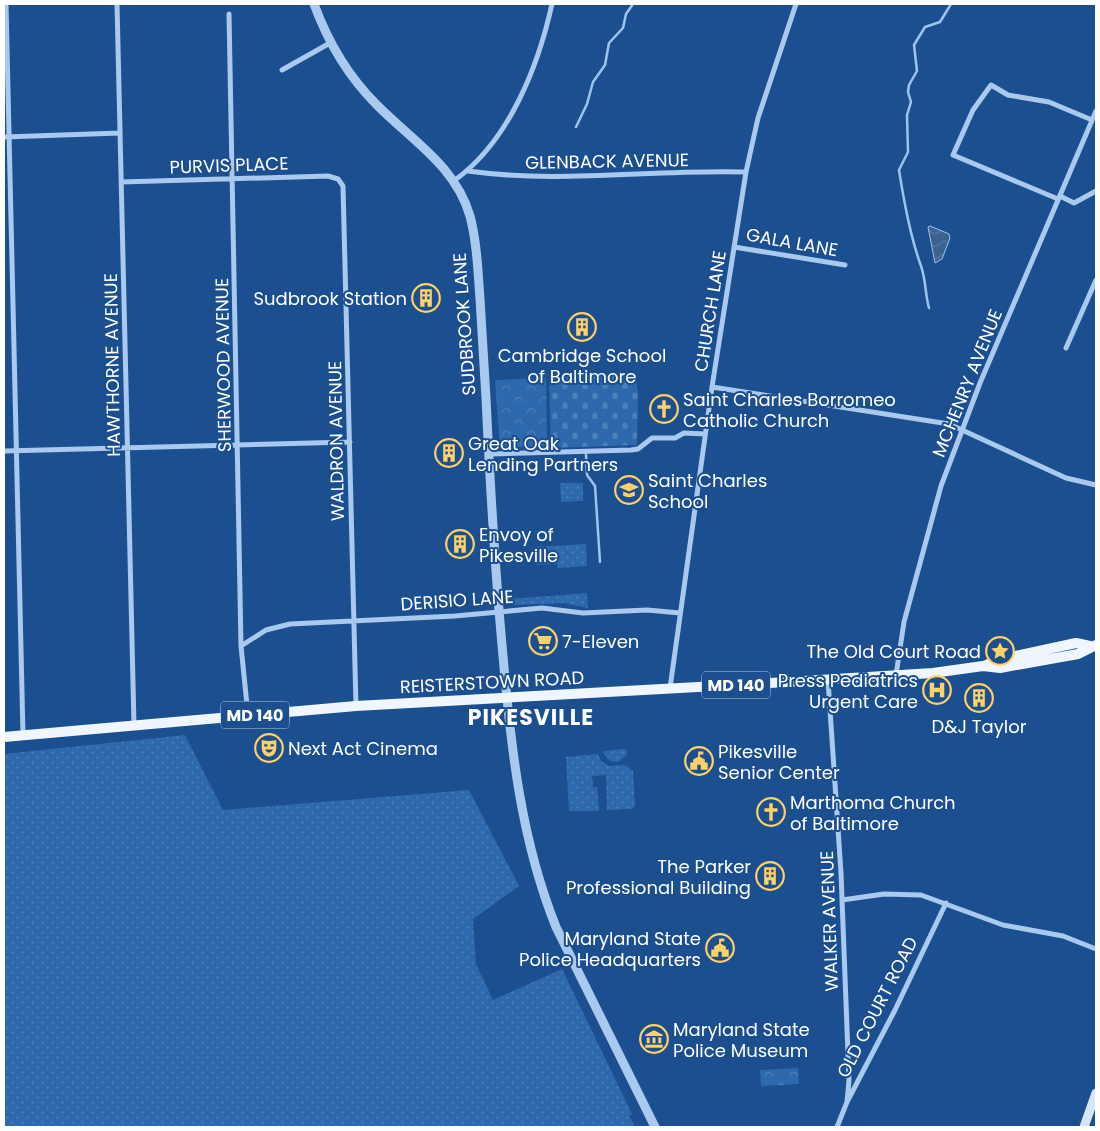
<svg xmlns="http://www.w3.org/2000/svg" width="1100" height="1131" font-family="Poppins,sans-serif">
<defs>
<pattern id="grass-dots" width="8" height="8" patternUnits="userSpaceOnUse" patternTransform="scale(1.25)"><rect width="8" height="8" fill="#2e69ad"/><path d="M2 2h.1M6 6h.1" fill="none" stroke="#4d80b9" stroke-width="1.8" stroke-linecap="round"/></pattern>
<pattern id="cemetery-stones" width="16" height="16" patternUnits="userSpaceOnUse" patternTransform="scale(1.25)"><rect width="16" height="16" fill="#2e69ad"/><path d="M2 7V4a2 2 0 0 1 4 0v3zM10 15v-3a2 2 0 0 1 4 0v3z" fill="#4d80b9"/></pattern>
<pattern id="park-crowns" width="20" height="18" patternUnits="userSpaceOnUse" patternTransform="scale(1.25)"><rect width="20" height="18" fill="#2e69ad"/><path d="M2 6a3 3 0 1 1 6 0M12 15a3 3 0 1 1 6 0" fill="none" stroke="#4d80b9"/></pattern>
<pattern id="water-waves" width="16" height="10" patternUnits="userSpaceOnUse" patternTransform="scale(1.25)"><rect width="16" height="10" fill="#3c6290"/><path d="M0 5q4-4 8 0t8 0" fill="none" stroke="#597aa1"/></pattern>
</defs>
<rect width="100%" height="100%" fill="#1b4f8f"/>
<path fill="url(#grass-dots)" d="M 560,483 L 583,483 L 583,501 L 561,502 Z
M 586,544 L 587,566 L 558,568 L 557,564 L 536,565 L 535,547 Z
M 587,593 L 588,608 L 563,603 L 513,605 L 510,599 Z
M 185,735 L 223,810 L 469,790 L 519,886 L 473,919 L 476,964 L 493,1000 L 562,969 L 632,1114 L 629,1116 L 635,1127 L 4,1127 L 4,754 Z
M 625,749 L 627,751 L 626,756 L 618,762 L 610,761 L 603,753 L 604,751 Z
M 598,754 L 601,761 L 609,766 L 624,765 L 633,771 L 635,806 L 632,809 L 607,810 L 606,775 L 592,776 L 593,787 L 597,787 L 599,811 L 569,811 L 566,757 Z"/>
<path fill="url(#cemetery-stones)" d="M 635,374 L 638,392 L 637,445 L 551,448 L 549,376 Z"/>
<path fill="url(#park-crowns)" d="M 546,378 L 547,446 L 500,448 L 495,380 Z
M 798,1068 L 799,1084 L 761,1086 L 760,1070 Z"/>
<path fill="url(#water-waves)" stroke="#9cc4f0" d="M 930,226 L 949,234 L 950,238 L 942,259 L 935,263 L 928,227 Z"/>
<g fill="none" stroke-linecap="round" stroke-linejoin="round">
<path stroke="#9cc4f0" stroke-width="2.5" d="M 576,127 L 587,104 L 593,82 L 605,65 L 609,43 L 623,28 L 626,14 L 633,4
M 929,308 C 925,294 926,280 921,266 C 910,236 904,202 899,170 L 908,152 L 907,115 L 911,102 L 908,92 L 909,85 L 917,71 L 914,45 L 925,27 L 940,22 L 951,4
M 586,454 L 587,475 L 595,486 L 600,562"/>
<path stroke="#a9c9ee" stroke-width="5" d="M 6,4 L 23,735
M 117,4 L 134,725
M 229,14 L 241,646 L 248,715
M 282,70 L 330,43
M 4,137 L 120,133
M 468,171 C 560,184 653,169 746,172
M 455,180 C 509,141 538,67 552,4
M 121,182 L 328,176 L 338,179 L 343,186 L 356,706
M 1060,196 L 1074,203 L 1096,191
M 1058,199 L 953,155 L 973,110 L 991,85 L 1008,95 L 1049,102 L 1092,120
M 734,247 L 845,265
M 1066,348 L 1096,280
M 712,387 L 949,424 L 1066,478 L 1096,485
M 4,451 L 350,442
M 489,454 L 631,450 L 638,449 L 652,438 L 675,438 L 684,433 L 705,434
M 241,646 L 266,630 L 290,624 L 455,616 L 542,608 L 583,613 L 647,610 L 680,613
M 896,675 L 904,622 L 941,486 L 980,383 L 1096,111
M 828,680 L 841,873 L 849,1080 L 847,1102
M 670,688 L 712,387 L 746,172 L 758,118 L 796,4
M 842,900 L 884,894 L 921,895 L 1003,925 L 1063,936 L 1096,949
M 837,1127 L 847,1102 L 895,1010 L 946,903"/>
<path stroke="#a9c9ee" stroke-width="9" d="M 314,4 C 328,42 347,75 376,104 C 411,140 455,165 470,216 C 477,243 478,272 480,299 C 482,332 484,365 486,398 C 490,484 495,570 503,656 C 511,748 521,840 556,927 L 655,1127"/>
<path stroke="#d6e6fa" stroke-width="9" d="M 1084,1127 L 1096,1093"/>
<path stroke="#f0f6ff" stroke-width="10" d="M 984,666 L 997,660 L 1076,643 L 1090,646
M 4,737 L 356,706 L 752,684 L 933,673 L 983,666 L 1000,668 L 1078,654 L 1096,645"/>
</g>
<defs>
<symbol id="building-ring" viewBox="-11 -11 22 22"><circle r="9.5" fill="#1b4f8f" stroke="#ffd166" stroke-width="1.5"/><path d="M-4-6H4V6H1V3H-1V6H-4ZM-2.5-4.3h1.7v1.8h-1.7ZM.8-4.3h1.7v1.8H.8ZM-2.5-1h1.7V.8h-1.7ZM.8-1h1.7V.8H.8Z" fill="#ffd166"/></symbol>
<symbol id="church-ring" viewBox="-11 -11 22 22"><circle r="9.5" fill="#1b4f8f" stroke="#ffd166" stroke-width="1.5"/><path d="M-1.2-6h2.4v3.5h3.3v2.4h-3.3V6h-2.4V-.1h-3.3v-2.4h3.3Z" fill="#ffd166"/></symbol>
<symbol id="school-ring" viewBox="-11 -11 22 22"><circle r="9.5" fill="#1b4f8f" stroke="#ffd166" stroke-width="1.5"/><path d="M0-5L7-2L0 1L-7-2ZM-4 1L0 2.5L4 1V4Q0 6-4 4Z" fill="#ffd166"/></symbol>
<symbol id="supermarket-ring" viewBox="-11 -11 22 22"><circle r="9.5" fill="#1b4f8f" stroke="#ffd166" stroke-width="1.5"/><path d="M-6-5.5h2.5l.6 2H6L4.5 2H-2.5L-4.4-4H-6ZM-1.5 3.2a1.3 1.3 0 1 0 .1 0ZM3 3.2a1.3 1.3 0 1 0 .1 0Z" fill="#ffd166"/></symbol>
<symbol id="sight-ring" viewBox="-11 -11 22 22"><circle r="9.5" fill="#1b4f8f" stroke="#ffd166" stroke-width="1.5"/><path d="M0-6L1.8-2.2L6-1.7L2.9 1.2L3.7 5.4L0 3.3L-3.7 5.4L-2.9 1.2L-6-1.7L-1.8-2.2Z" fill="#ffd166"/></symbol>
<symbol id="hospital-ring" viewBox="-11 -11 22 22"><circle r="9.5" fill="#1b4f8f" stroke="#ffd166" stroke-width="1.5"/><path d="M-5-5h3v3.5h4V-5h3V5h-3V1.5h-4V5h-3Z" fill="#ffd166"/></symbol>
<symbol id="theatre-ring" viewBox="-11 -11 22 22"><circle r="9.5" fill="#1b4f8f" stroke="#ffd166" stroke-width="1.5"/><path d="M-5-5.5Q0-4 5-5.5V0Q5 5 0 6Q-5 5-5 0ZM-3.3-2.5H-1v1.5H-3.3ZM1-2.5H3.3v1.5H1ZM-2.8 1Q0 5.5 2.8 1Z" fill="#ffd166"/></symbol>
<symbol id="civic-ring" viewBox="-11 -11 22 22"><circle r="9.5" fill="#1b4f8f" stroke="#ffd166" stroke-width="1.5"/><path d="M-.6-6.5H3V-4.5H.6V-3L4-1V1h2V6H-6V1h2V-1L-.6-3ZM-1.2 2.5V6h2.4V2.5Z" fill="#ffd166"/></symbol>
<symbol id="museum-ring" viewBox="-11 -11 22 22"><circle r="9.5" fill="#1b4f8f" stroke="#ffd166" stroke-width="1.5"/><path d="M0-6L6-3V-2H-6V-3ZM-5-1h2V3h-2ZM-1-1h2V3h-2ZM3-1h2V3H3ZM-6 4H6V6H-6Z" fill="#ffd166"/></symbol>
</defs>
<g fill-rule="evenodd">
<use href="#building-ring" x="410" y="282" width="32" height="32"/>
<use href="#building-ring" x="566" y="311" width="32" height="32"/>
<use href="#church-ring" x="648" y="393" width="32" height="32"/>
<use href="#building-ring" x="433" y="437" width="32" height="32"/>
<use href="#school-ring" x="613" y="474" width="32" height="32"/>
<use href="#building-ring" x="444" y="528" width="32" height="32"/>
<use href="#supermarket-ring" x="527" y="625" width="32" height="32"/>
<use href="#sight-ring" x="984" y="635" width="32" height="32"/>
<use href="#hospital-ring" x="921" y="674" width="32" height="32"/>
<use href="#building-ring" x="963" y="682" width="32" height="32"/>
<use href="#theatre-ring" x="253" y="732" width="32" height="32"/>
<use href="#civic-ring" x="683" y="745" width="32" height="32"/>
<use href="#church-ring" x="755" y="796" width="32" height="32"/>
<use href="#building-ring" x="754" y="860" width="32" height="32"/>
<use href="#civic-ring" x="704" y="932" width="32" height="32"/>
<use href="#museum-ring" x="638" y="1023" width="32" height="32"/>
</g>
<g text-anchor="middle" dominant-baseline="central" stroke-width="4" stroke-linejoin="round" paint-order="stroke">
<g fill="#1b4f8f" stroke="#bbcadd" stroke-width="1">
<rect x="702" y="671.5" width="68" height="27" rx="4"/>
<rect x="221" y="701.5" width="68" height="27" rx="4"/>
</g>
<g font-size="16" font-weight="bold" fill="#fff">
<text x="736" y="685">MD 140</text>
<text x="255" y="715">MD 140</text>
</g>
<g font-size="18" fill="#fff" stroke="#1b4f8f">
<text transform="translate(607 161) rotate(-1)">GLENBACK AVENUE</text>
<text transform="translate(229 165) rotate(-2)">PURVIS PLACE</text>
<text transform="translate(792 242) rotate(10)">GALA LANE</text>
<text transform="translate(710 311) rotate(-81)">CHURCH LANE</text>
<text transform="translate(464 324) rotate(-94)">SUDBROOK LANE</text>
<text transform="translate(112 365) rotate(-91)">HAWTHORNE AVENUE</text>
<text transform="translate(223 365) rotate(-91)">SHERWOOD AVENUE</text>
<text transform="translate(967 383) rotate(-68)">MCHENRY AVENUE</text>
<text transform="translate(336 441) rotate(-91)">WALDRON AVENUE</text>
<text transform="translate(457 600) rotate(-4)">DERISIO LANE</text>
<text transform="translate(492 682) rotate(-3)">REISTERSTOWN ROAD</text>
<text transform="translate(829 921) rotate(-92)">WALKER AVENUE</text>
<text transform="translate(877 1007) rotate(-63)">OLD COURT ROAD</text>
</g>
<g font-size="18" fill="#fff" stroke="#1b4f8f" text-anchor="start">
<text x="407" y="298" text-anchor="end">Sudbrook Station</text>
<text x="582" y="355" text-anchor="middle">Cambridge School<tspan x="582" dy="21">of Baltimore</tspan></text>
<text x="683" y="399">Saint Charles Borromeo<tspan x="683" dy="21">Catholic Church</tspan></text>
<text x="468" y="443">Great Oak<tspan x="468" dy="21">Lending Partners</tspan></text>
<text x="648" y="480">Saint Charles<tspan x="648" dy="21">School</tspan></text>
<text x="479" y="534">Envoy of<tspan x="479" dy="21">Pikesville</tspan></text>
<text x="562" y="641">7-Eleven</text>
<text x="981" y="651" text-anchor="end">The Old Court Road</text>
<text x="918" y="680" text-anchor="end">Press Pediatrics<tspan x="918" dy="21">Urgent Care</tspan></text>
<text x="979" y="726" text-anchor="middle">D&amp;J Taylor</text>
<text x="288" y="748">Next Act Cinema</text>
<text x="718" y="751">Pikesville<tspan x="718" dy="21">Senior Center</tspan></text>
<text x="790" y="802">Marthoma Church<tspan x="790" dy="21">of Baltimore</tspan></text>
<text x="751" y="866" text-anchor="end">The Parker<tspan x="751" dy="21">Professional Building</tspan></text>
<text x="701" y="938" text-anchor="end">Maryland State<tspan x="701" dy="21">Police Headquarters</tspan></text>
<text x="673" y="1029">Maryland State<tspan x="673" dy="21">Police Museum</tspan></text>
</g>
<g font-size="22" font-weight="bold" letter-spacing="1" fill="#fff" stroke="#1b4f8f">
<text x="531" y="717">PIKESVILLE</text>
</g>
</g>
<rect width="1100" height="1131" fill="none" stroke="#ffffff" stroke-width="10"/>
</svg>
